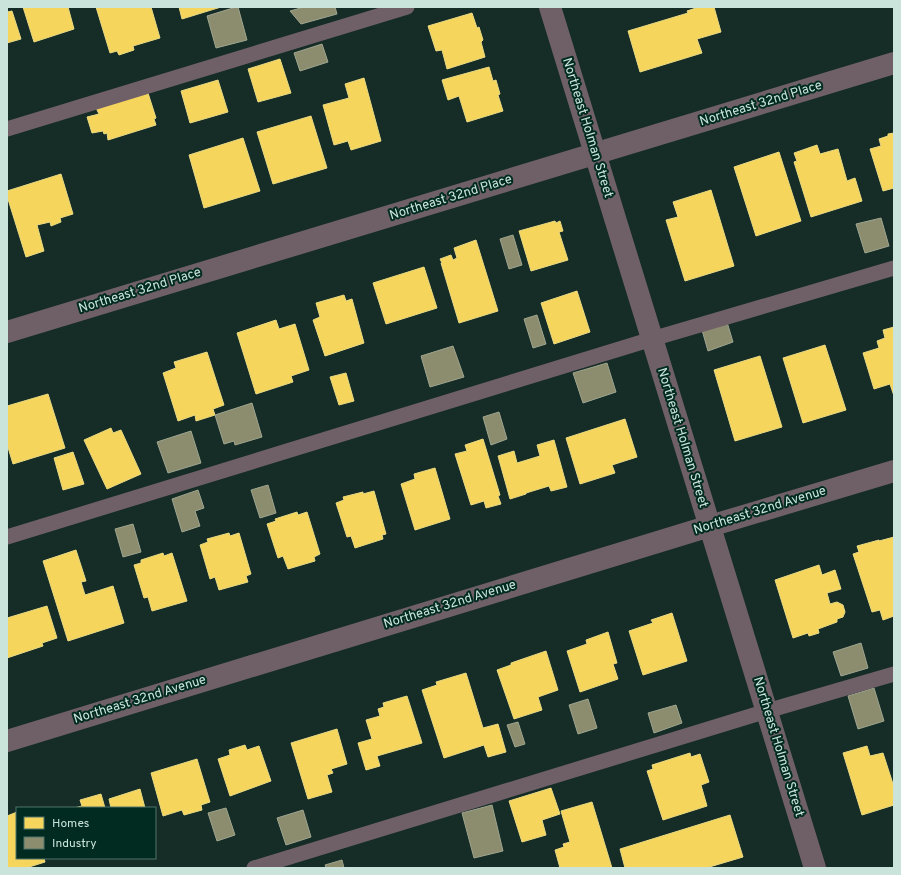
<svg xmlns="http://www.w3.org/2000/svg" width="901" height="875" font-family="Overpass,sans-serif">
<rect width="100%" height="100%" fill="#162c27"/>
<path fill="#f6d55c" stroke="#e9da82" d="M 23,7 L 68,7 L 74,29 L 34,42 Z
M 96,7 L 151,7 L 160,38 L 133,46 L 134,50 L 119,55 L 117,51 L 110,53 Z
M 179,7 L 221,7 L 182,19 Z
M 699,7 L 714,7 L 721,32 L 697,39 L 702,53 L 640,72 L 628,31 L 688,13 L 687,11 Z
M 12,11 L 21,39 L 7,43 L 7,12 Z
M 472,13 L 477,28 L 479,27 L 483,40 L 481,42 L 485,57 L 447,69 L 442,50 L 436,51 L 428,26 Z
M 280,59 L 291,93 L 258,102 L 248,69 Z
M 489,67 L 493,81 L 496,80 L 500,94 L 498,95 L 503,111 L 467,122 L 459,96 L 448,100 L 442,80 Z
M 364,78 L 381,141 L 351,150 L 348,141 L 334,145 L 323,105 L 349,98 L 345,84 Z
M 218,80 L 228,112 L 190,123 L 181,91 Z
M 148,93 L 156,118 L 154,119 L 156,125 L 108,140 L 107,133 L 104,134 L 103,131 L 92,133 L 87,117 L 99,114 L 96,108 Z
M 311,116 L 327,168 L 273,184 L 257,132 Z
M 894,133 L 894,188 L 883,191 L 870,149 L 881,146 L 879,139 L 888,136 L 888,134 Z
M 243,138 L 260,191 L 204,208 L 189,155 Z
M 817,145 L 820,154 L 838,149 L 847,181 L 855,178 L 862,201 L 811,217 L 794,162 L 797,161 L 794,153 Z
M 779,152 L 801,221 L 756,236 L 734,167 Z
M 61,174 L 73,214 L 60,218 L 61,222 L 51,226 L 50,222 L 37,225 L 44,251 L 26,257 L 7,196 L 7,191 Z
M 711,190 L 734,266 L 685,281 L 666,220 L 678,217 L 673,202 Z
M 555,221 L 556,223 L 560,221 L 563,231 L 559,232 L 568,260 L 531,271 L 519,231 Z
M 476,240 L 498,311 L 459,323 L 441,263 L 442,263 L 440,259 L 451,255 L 453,260 L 457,258 L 454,248 Z
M 424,267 L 437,308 L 386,324 L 373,283 Z
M 577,291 L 590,332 L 554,344 L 541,303 Z
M 344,295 L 346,301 L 352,299 L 364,343 L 325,356 L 313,320 L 320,317 L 316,303 Z
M 276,320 L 279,329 L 295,324 L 309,370 L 291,376 L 293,382 L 256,394 L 237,333 Z
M 894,327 L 894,396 L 890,384 L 874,389 L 863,353 L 879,348 L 877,341 L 885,338 L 883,330 Z
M 825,345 L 846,410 L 803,423 L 783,358 Z
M 207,352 L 224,405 L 213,409 L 215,415 L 196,421 L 195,415 L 178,421 L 163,373 L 176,368 L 174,362 Z
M 760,356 L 782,427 L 735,441 L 714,370 Z
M 346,373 L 354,401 L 339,405 L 330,377 Z
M 48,394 L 65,448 L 13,464 L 7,444 L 7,406 Z
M 625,419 L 637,457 L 612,465 L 615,473 L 580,484 L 566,438 Z
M 111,428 L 113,433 L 121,430 L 141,474 L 107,489 L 84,440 Z
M 483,439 L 500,495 L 498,496 L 501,504 L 486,508 L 484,501 L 471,505 L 455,454 L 467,451 L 465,445 Z
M 554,440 L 567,487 L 551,491 L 549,486 L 526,493 L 526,494 L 510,499 L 498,456 L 514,451 L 517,463 L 540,456 L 537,445 Z
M 73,452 L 84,484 L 63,490 L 54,458 Z
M 435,468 L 450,519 L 415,530 L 401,484 L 415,479 L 414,474 Z
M 374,491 L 386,534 L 382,535 L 383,539 L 355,548 L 351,536 L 347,537 L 336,503 L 344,500 L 343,497 L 363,492 L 363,494 Z
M 297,512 L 298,515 L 307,512 L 320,554 L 314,557 L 315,561 L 288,569 L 283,556 L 278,558 L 267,524 L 276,521 L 275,519 Z
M 229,533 L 230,536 L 239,533 L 251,574 L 246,576 L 248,582 L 219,590 L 215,577 L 210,579 L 200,545 L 208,542 L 207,539 Z
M 894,537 L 894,616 L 883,620 L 880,610 L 872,612 L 853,554 L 859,552 L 857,546 L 879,540 L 879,541 Z
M 76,550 L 86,581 L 81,582 L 85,595 L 113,586 L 124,623 L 68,641 L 43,561 Z
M 163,553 L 164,556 L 172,553 L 187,601 L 152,611 L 148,597 L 144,598 L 134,565 L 141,563 L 141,560 Z
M 819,565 L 822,575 L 835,570 L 841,589 L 827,593 L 830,604 L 837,602 L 843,605 L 845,612 L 843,617 L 837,619 L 837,622 L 818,629 L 819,633 L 809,636 L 808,633 L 793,638 L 775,580 Z
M 47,606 L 57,638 L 42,643 L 43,646 L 7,658 L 7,618 Z
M 672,613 L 687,661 L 643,675 L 629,631 L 653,623 L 651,620 Z
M 608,632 L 617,663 L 613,664 L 618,679 L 580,692 L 567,651 L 587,644 L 586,640 Z
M 546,651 L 558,690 L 538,697 L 542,710 L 514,719 L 497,670 L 511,665 L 511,663 Z
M 466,673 L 483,728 L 498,724 L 506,752 L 488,757 L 484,745 L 444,758 L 422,690 L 437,685 L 436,682 Z
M 407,696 L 422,743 L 377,756 L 380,766 L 366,770 L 358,743 L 372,739 L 366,720 L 380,716 L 378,709 L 384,707 L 383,703 Z
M 337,729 L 347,764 L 331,769 L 333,773 L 327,775 L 332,792 L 308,799 L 291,743 Z
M 245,745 L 247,750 L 259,746 L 271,781 L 230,796 L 218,759 L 230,755 L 229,750 Z
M 867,746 L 870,756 L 883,753 L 894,787 L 894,805 L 862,815 L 843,753 Z
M 690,753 L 691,757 L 700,754 L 709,782 L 701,785 L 707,806 L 663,820 L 647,771 L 653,769 L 652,765 Z
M 197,759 L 210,802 L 201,805 L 202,810 L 184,815 L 182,810 L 163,816 L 151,773 Z
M 551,788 L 560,814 L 542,820 L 546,835 L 522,842 L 509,801 Z
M 140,789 L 145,808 L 111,808 L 109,799 Z
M 101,794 L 105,808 L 74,808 L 82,806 L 80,800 Z
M 592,802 L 612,868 L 560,868 L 555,850 L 564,847 L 563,844 L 570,842 L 561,811 Z
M 17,812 L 17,858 L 44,858 L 45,862 L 26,868 L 8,868 L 7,865 L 7,816 Z
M 730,815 L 743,857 L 706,868 L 625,868 L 620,849 Z"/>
<path fill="#8c8c6e" stroke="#9fa68f" d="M 236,7 L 238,7 L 247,40 L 216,48 L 207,16 Z
M 304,7 L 335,7 L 337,14 L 301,24 L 290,11 Z
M 322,44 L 328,62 L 300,71 L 294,53 Z
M 881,218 L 889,246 L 865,253 L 856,224 Z
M 513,235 L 522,265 L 509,269 L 500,239 Z
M 537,315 L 546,344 L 533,348 L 524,319 Z
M 727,322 L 733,342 L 708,351 L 702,330 Z
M 453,346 L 464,377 L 430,387 L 421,356 Z
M 607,363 L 616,392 L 583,403 L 573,373 Z
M 252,403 L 262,437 L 235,445 L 234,441 L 224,444 L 215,415 Z
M 499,412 L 507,439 L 491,445 L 483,417 Z
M 191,431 L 201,463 L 168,473 L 157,442 Z
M 268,485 L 276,513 L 260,518 L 251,490 Z
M 198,490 L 204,508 L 195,511 L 200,526 L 182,532 L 172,499 Z
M 133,524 L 141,552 L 123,557 L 115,529 Z
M 861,643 L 868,668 L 841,676 L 833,652 Z
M 874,688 L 884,721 L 858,729 L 848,696 Z
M 588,699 L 597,728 L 578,734 L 569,705 Z
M 676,705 L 682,723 L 654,733 L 648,713 Z
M 518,722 L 525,744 L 515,747 L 507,725 Z
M 492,805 L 503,851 L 474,858 L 462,813 Z
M 226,808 L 235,835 L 217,841 L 208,813 Z
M 303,810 L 311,837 L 286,845 L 277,818 Z
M 342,860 L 344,868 L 326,868 L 325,865 Z"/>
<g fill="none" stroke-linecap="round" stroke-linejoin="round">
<path stroke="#6f6068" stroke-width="15" d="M 7,129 L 407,7
M 7,537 L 652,339 L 894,268
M 254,868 L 767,711 L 894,674"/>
<path stroke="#6f6068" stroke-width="22" d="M 550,7 L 815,868
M 7,332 L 894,63
M 7,741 L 710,526 L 894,471"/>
</g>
<g text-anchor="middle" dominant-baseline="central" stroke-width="4" stroke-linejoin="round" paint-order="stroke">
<g font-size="13" fill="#cae4db" stroke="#012b21">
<text transform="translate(761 104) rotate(-17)">Northeast 32nd Place</text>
<text transform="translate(587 128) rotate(73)">Northeast Holman Street</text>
<text transform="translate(451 198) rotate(-17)">Northeast 32nd Place</text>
<text transform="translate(140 291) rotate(-17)">Northeast 32nd Place</text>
<text transform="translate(682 438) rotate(73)">Northeast Holman Street</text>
<text transform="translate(760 511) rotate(-17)">Northeast 32nd Avenue</text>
<text transform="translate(450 605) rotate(-17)">Northeast 32nd Avenue</text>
<text transform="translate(140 700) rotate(-17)">Northeast 32nd Avenue</text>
<text transform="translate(778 747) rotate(73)">Northeast Holman Street</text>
</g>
</g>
<rect width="901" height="875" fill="none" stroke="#cae4db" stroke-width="16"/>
<rect x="16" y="807" width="140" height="52" fill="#012b21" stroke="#51756b"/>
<rect x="24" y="817" width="20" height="12" fill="#f6d55c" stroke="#51756b"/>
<text x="52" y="827" font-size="12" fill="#cae4db">Homes</text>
<rect x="24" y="837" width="20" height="12" fill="#8c8c6e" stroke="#51756b"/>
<text x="52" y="847" font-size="12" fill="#cae4db">Industry</text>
</svg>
